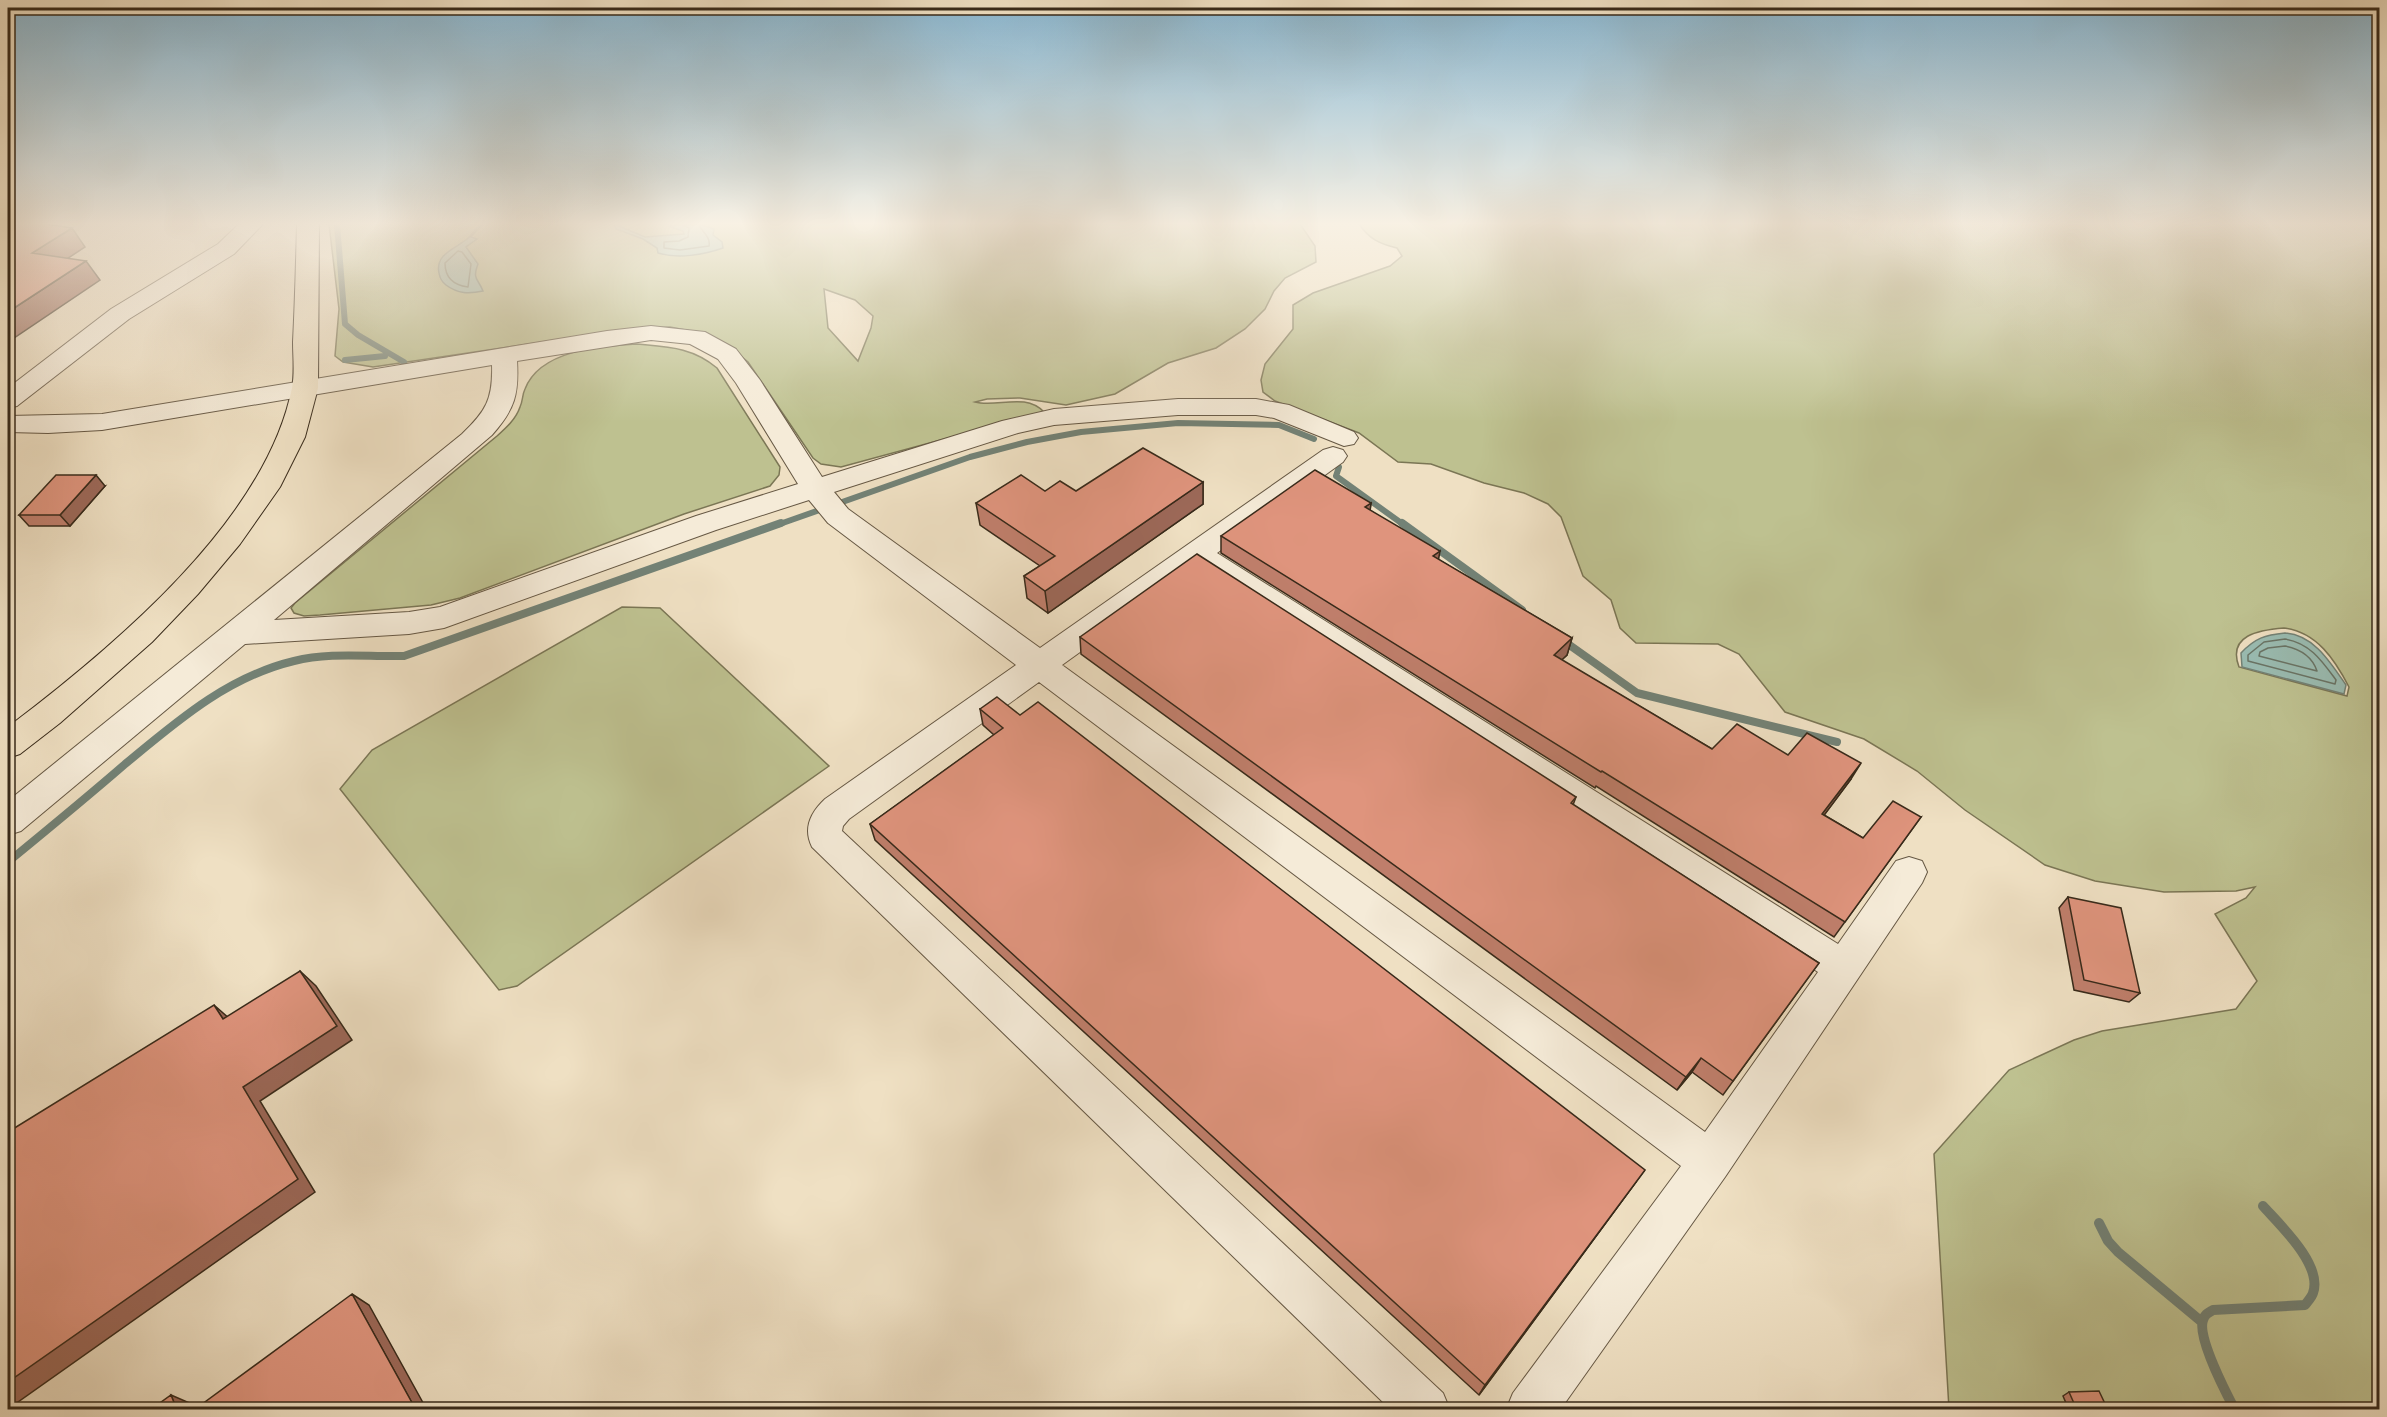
<svg xmlns="http://www.w3.org/2000/svg" width="2387" height="1417" font-family="'Gentium Book Plus',serif">
<rect width="100%" height="100%" fill="#efe0c3"/>
<filter id="stains"><feTurbulence type="fractalNoise" baseFrequency=".00333" numOctaves="4"/><feColorMatrix values="0 0 0 0 .2 0 0 0 0 .09 0 0 0 0 .02 0 0 0 .5 -.17"/></filter>
<radialGradient id="worn" r=".72"><stop offset=".6" stop-color="#630" stop-opacity="0"/><stop offset="1" stop-color="#630" stop-opacity=".3"/></radialGradient>
<path fill="#bec190" stroke="#7b7655" stroke-width="1.5" fill-rule="evenodd" d="M 329,224 L 1300,224 L 1315,246 L 1316,262 L 1285,278 L 1274,291 L 1265,309 L 1245,329 L 1216,348 L 1168,363 L 1115,394 L 1066,405 L 1020,398 L 987,399 L 975,402 C 997,408 1025,392 1044,412 L 841,467 L 821,464 L 813,458 L 748,362 L 731,348 L 696,332 L 670,327 L 629,329 L 373,367 L 343,362 L 335,356 L 339,309 ZM 824,289 L 855,300 L 873,316 L 871,328 L 858,361 L 828,328 Z
M 1359,224 L 2379,224 L 2379,1409 L 1949,1409 L 1934,1154 L 2009,1070 L 2074,1040 L 2102,1031 L 2236,1009 L 2257,981 L 2215,914 L 2246,898 L 2255,887 L 2236,891 L 2164,892 L 2095,881 L 2045,865 L 1965,810 L 1917,771 L 1864,739 L 1785,712 L 1739,654 L 1718,644 L 1636,643 L 1620,628 L 1611,600 L 1583,576 L 1561,517 L 1548,504 L 1524,493 L 1484,483 L 1431,464 L 1398,462 L 1359,433 L 1275,401 L 1263,392 L 1261,380 L 1265,364 L 1293,329 L 1293,305 L 1313,293 L 1390,266 L 1402,256 L 1397,248 C 1380,244 1369,239 1359,224 ZM 2284,628 C 2317,632 2335,660 2349,687 L 2347,696 L 2239,667 C 2227,635 2259,630 2284,628 Z
M 636,344 C 668,347 692,347 717,368 L 780,467 L 779,475 L 770,486 L 684,514 L 460,598 L 431,605 L 320,615 L 304,616 L 294,613 L 291,608 L 295,603 L 497,436 C 506,428 516,419 520,407 C 523,401 522,395 525,389 C 540,350 600,346 636,344 Z
M 622,607 L 660,608 L 829,766 L 517,986 L 499,990 L 340,789 L 372,750 Z"/>
<path fill="#9abdb3" stroke="#738276" stroke-width="1.5" d="M 480,224 L 482,224 L 471,237 L 477,239 L 466,247 L 478,264 C 472,280 478,278 483,291 C 469,294 458,294 446,285 C 442,282 440,279 439,273 C 435,254 455,249 467,239 C 472,235 476,229 480,224 Z
M 614,224 L 645,237 L 684,234 L 683,231 L 668,226 L 699,224 L 714,229 L 713,235 L 722,242 L 723,248 C 703,255 678,259 658,253 L 657,248 L 643,239 L 616,229 Z
M 2285,633 C 2314,635 2330,662 2346,685 L 2344,694 L 2242,667 L 2241,653 C 2255,638 2265,635 2285,633 Z"/>
<g fill="none" stroke-linecap="round" stroke-linejoin="round">
<path stroke="#697466" stroke-width="1.5" d="M 681,224 L 689,228 L 688,237 L 679,241 L 664,242 L 664,248 L 680,250 L 709,246 C 711,236 701,232 699,224
M 458,251 L 462,252 L 471,264 L 468,287 C 453,285 445,278 445,263 Z
M 2285,639 C 2310,643 2322,661 2336,680 L 2335,684 L 2248,661 L 2248,655 L 2264,642 Z
M 2285,646 C 2300,649 2312,656 2317,671 L 2259,656 L 2260,652 L 2268,648 Z"/>
<path stroke="#738276" stroke-width="6" d="M 337,224 L 345,324 L 358,335 L 404,362
M 345,360 L 385,356
M 1339,467 L 1336,476 L 1404,525
M 777,525 L 970,457 L 1027,442 L 1081,432 L 1178,423 L 1279,425 L 1314,439"/>
<path stroke="#738276" stroke-width="8" d="M 1402,523 L 1522,610
M 1561,639 L 1637,693 L 1837,742
M 8,862 C 47,830 86,798 124,765 C 176,722 227,677 294,661 C 330,652 367,657 404,656 L 781,523"/>
<path stroke="#738276" stroke-width="10" d="M 2099,1223 L 2108,1241 L 2118,1252 L 2202,1322
M 2235,1410 C 2226,1393 2197,1337 2203,1320 C 2205,1314 2208,1313 2213,1310 L 2305,1305 C 2307,1302 2312,1297 2313,1293 C 2323,1265 2280,1225 2263,1206"/>
<defs>
<path id="minor" d="M 239,224 L 263,224 L 234,254 L 129,319 L 17,406 L 8,408 L 8,388 L 111,309 L 218,244 Z
M 651,326 L 705,332 L 736,349 L 760,380 L 822,477 L 1002,421 L 1054,409 L 1178,399 L 1256,399 L 1289,405 L 1354,432 L 1358,438 L 1354,444 L 1344,446 L 1274,418 L 1256,415 L 1178,415 L 1054,425 L 1018,433 L 834,492 L 848,509 L 1040,648 L 1323,450 L 1333,447 L 1343,450 L 1347,456 L 1343,462 L 1217,553 L 1838,944 L 1896,861 L 1909,857 L 1922,861 L 1927,872 L 1922,883 L 1725,1177 L 1560,1410 L 1506,1410 L 1513,1393 L 1681,1166 L 1039,682 L 849,819 L 843,826 L 842,831 L 1443,1393 L 1450,1410 L 1391,1410 L 812,847 C 803,829 810,813 825,799 L 1016,665 L 828,523 L 809,500 L 716,530 L 444,628 L 409,634 L 245,644 L 21,831 L 8,835 L 8,801 L 462,434 C 486,411 493,399 492,365 L 102,430 L 48,433 L 8,432 L 8,416 L 102,414 L 607,331 ZM 651,340 L 690,344 L 718,359 L 736,383 L 798,484 L 696,516 L 440,607 L 409,612 L 274,620 L 492,435 C 515,409 519,394 517,361 ZM 1197,568 L 1818,972 L 1705,1132 L 1062,665 Z"/>
<path id="highway" d="M 297,224 L 319,224 L 318,388 L 305,437 L 280,487 L 240,544 L 198,594 L 152,642 L 60,723 L 20,754 L 8,758 L 8,727 C 111,649 266,521 292,388 C 295,373 293,357 293,342 C 295,303 296,263 297,224 Z"/>
</defs>
<use href="#minor" stroke="#665844" stroke-width="2"/>
<use href="#highway" stroke="#382a1a" stroke-width="2"/>
<use href="#minor" fill="#f5ebd8" fill-rule="evenodd"/>
<use href="#highway" fill="#efe0c3" fill-rule="evenodd"/>
</g>
<path fill="#c07f6c" stroke="#382a1a" stroke-width="1.5" d="M 1203,482 L 1203,504 L 1048,613 L 1027,598 L 1024,576 L 1040,566 L 980,525 L 976,503 L 1045,491 L 1076,491 Z
M 105,486 L 70,526 L 29,526 L 19,515 Z
M 1371,503 L 1370,510 L 1439,560 L 1572,638 L 1567,655 L 1561,660 L 1712,749 L 1788,755 L 1851,779 L 1824,815 L 1863,838 L 1921,817 L 1834,937 L 1596,786 L 1595,788 L 1221,553 L 1221,536 Z
M 1080,637 L 1576,797 L 1573,805 L 1819,963 L 1723,1095 L 1692,1072 L 1677,1090 L 1081,654 Z
M 980,709 L 1020,715 L 1636,1182 L 1479,1395 L 875,840 L 870,824 L 994,735 L 983,725 Z
M 2068,897 L 2140,993 L 2129,1002 L 2074,990 L 2059,908 Z
M 2069,1392 L 2108,1410 L 2069,1410 L 2063,1396 Z"/>
<path fill="#9c6858" stroke="#382a1a" stroke-width="1.5" d="M 72,228 L 85,247 L 47,272 L 32,253 Z
M 86,261 L 100,280 L 8,342 L 8,312 Z
M 96,475 L 105,486 L 70,526 L 60,515 Z
M 1203,482 L 1203,504 L 1048,613 L 1045,591 Z
M 1371,503 L 1369,520 L 1365,507 Z
M 1440,551 L 1437,568 L 1433,556 Z
M 1572,638 L 1567,655 L 1549,672 L 1554,655 Z
M 1861,763 L 1851,779 L 1813,830 L 1822,814 Z
M 300,971 L 316,986 L 352,1040 L 260,1101 L 315,1192 L 8,1409 L 8,1382 L 243,1087 Z
M 214,1005 L 231,1020 L 223,1019 Z
M 1701,1058 L 1692,1072 L 1677,1090 L 1686,1077 Z
M 1645,1170 L 1636,1182 L 1479,1395 L 1485,1385 Z
M 352,1294 L 369,1305 L 427,1410 L 416,1410 Z
M 171,1395 L 192,1404 L 195,1410 L 177,1410 Z"/>
<path fill="#df947d" stroke="#382a1a" stroke-width="1.5" d="M 17,224 L 45,224 L 72,228 L 32,253 L 86,261 L 8,312 L 8,229 Z
M 1143,448 L 1203,482 L 1045,591 L 1024,576 L 1055,556 L 976,503 L 1021,475 L 1045,491 L 1060,481 L 1076,491 Z
M 1315,470 L 1371,503 L 1365,507 L 1440,551 L 1433,556 L 1572,638 L 1554,655 L 1712,749 L 1737,724 L 1788,755 L 1807,733 L 1861,763 L 1822,814 L 1863,838 L 1893,801 L 1921,817 L 1845,922 L 1602,771 L 1601,772 L 1221,536 Z
M 56,475 L 96,475 L 60,515 L 19,515 Z
M 1197,554 L 1576,797 L 1571,803 L 1819,963 L 1733,1081 L 1701,1058 L 1686,1077 L 1080,637 Z
M 997,697 L 1020,715 L 1038,702 L 1645,1170 L 1485,1385 L 870,824 L 1003,728 L 980,709 Z
M 2068,897 L 2121,908 L 2140,993 L 2084,980 Z
M 300,971 L 337,1026 L 243,1087 L 298,1179 L 8,1382 L 8,1132 L 214,1005 L 223,1019 Z
M 352,1294 L 416,1410 L 194,1410 Z
M 2099,1391 L 2108,1410 L 2077,1410 L 2069,1392 Z
M 171,1395 L 177,1410 L 150,1410 Z"/>
<linearGradient id="sky" x2="0" y2="1"><stop stop-color="#89b8d3"/><stop offset="0.53" stop-color="#f8f1e4"/><stop offset="1" stop-color="#f8f1e4" stop-opacity="0"/></linearGradient>
<rect width="2387" height="422" fill="url(#sky)"/>
<rect width="2387" height="1417" fill="none" stroke="#efe0c3" stroke-width="30"/>
<rect x="9" y="9" width="2369" height="1399" fill="none" stroke="#382a1a" stroke-width="3"/>
<rect x="15" y="15" width="2357" height="1387" fill="none" stroke="#382a1a" stroke-width="1.5"/>
<rect width="100%" height="100%" filter="url(#stains)"/>
<rect width="100%" height="100%" fill="url(#worn)"/>
</svg>
